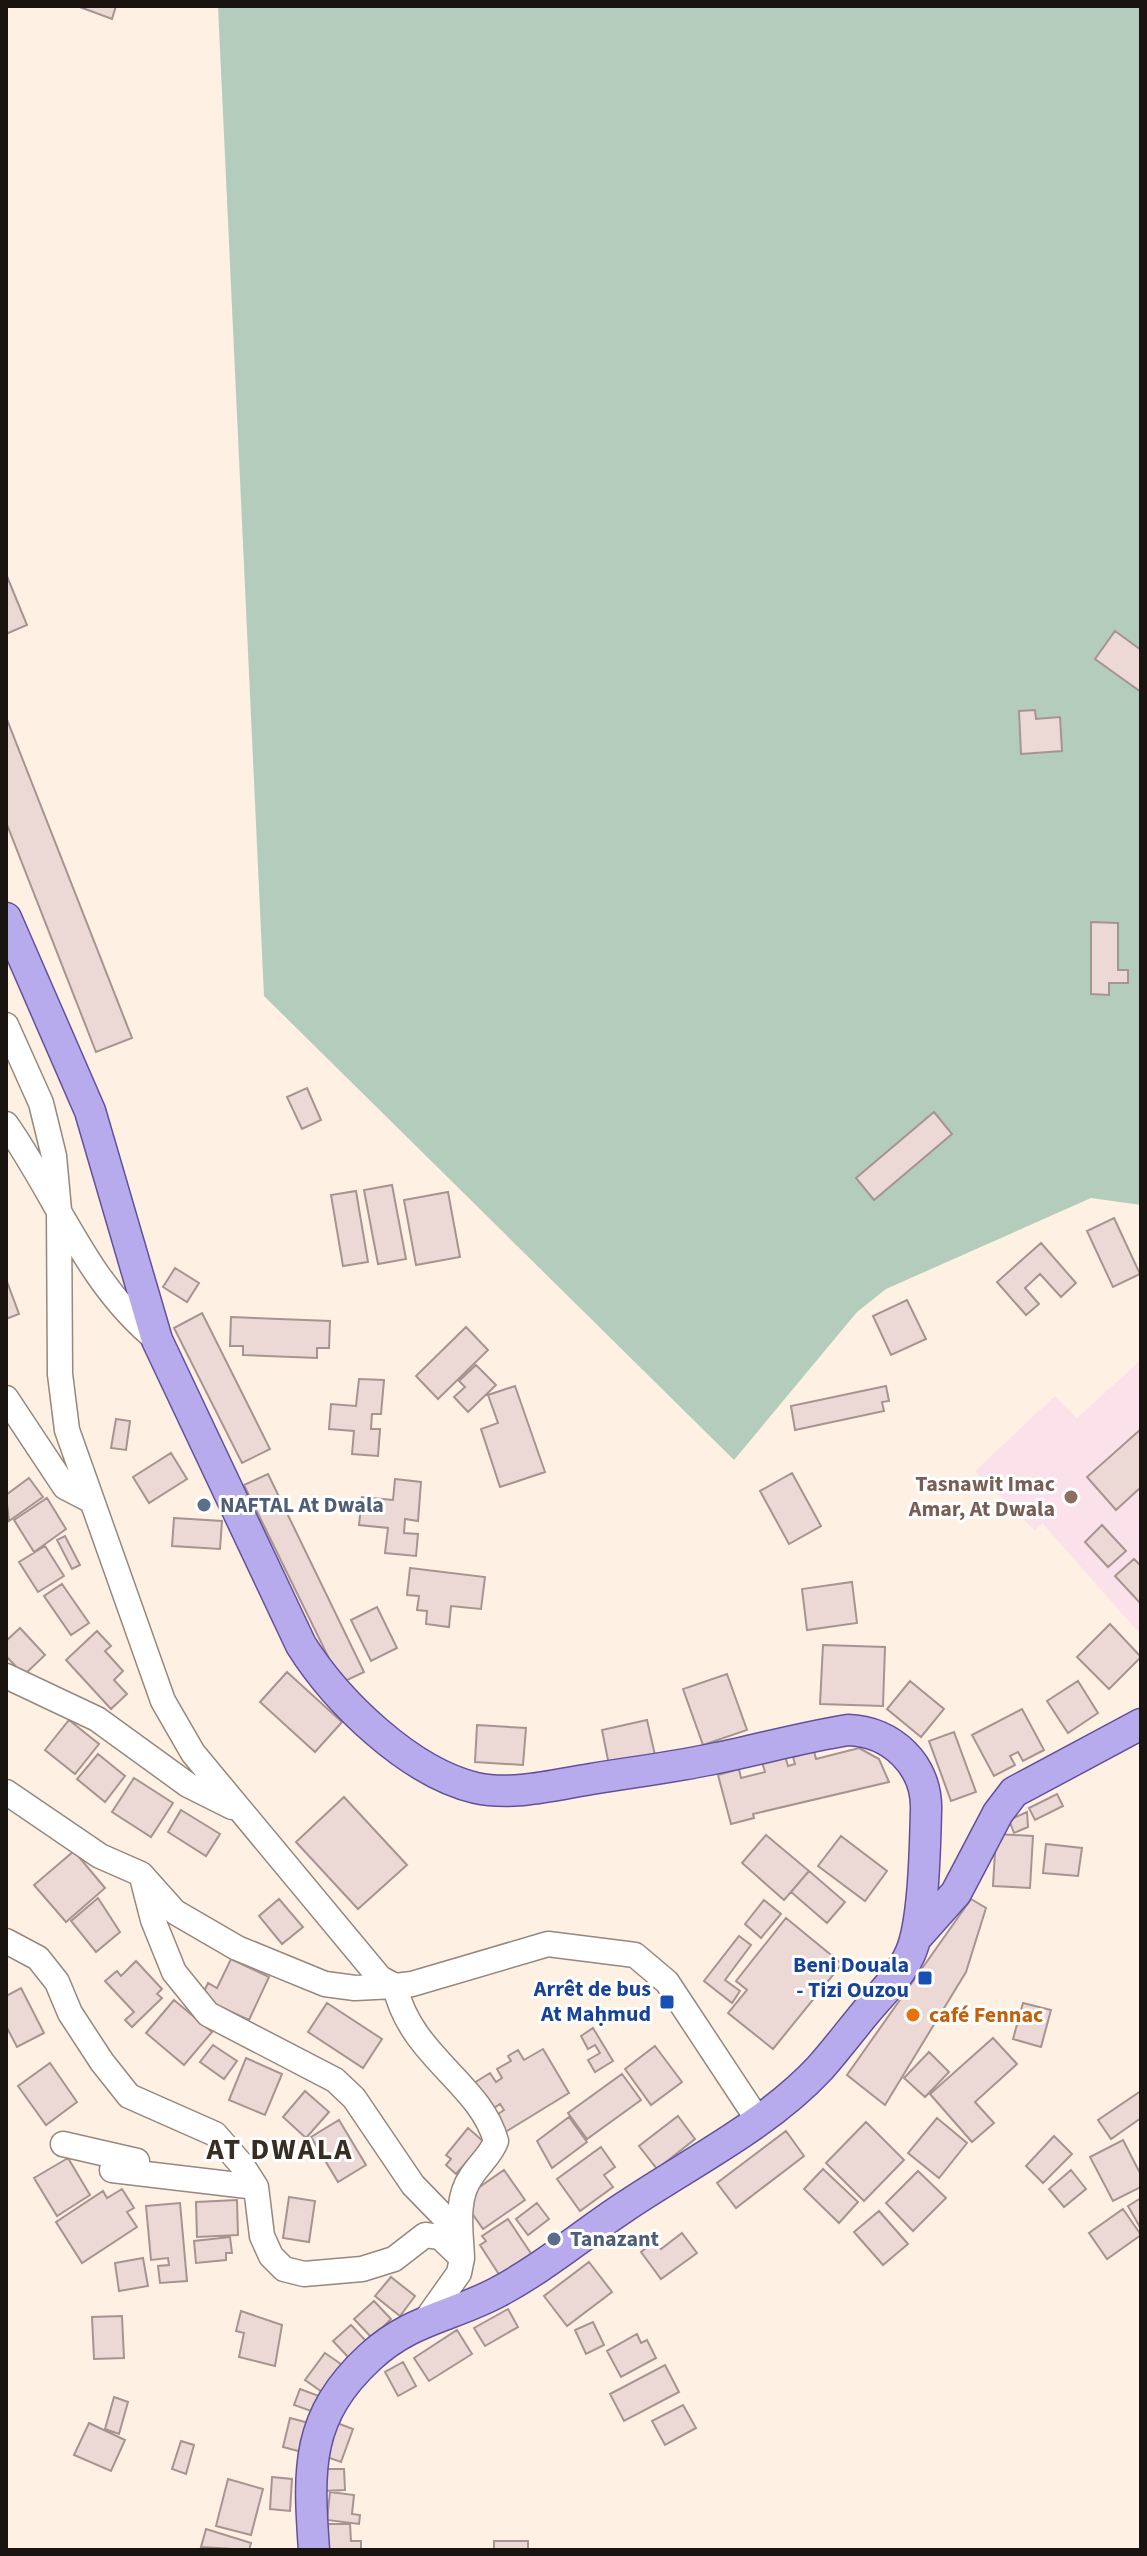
<svg xmlns="http://www.w3.org/2000/svg" width="1147" height="2556" font-family="'Source Sans 3',sans-serif">
<rect width="100%" height="100%" fill="#fef0e3"/>
<path fill="#fbe1e9" d="M 1141,1360 L 1141,1635 L 1042,1523 L 1035,1531 L 975,1471 L 1055,1396 L 1077,1418 Z"/>
<path fill="#b3ccbb" d="M 218,6 L 1141,6 L 1141,1205 L 1091,1198 L 886,1289 L 857,1312 L 734,1460 L 264,996 Z"/>
<path fill="#ecd8d5" stroke="#a79491" stroke-width="2" d="M 77,6 L 116,6 L 112,19 Z
M 6,574 L 27,625 L 6,634 Z
M 1115,631 L 1141,650 L 1141,692 L 1095,659 Z
M 1035,710 L 1036,719 L 1060,717 L 1062,751 L 1021,754 L 1019,711 Z
M 6,717 L 132,1038 L 96,1052 L 6,822 Z
M 1091,922 L 1118,923 L 1118,970 L 1128,970 L 1128,983 L 1109,983 L 1109,995 L 1091,994 Z
M 307,1088 L 321,1120 L 302,1129 L 287,1097 Z
M 934,1112 L 952,1134 L 874,1200 L 856,1178 Z
M 392,1185 L 406,1259 L 378,1264 L 364,1190 Z
M 356,1191 L 368,1262 L 343,1266 L 331,1195 Z
M 448,1192 L 460,1257 L 416,1265 L 404,1200 Z
M 1114,1218 L 1140,1274 L 1113,1287 L 1087,1231 Z
M 1041,1243 L 1076,1283 L 1061,1297 L 1040,1274 L 1025,1288 L 1039,1304 L 1026,1315 L 997,1282 Z
M 175,1268 L 199,1283 L 187,1302 L 163,1287 Z
M 6,1279 L 19,1314 L 6,1319 Z
M 907,1300 L 926,1339 L 891,1355 L 873,1316 Z
M 202,1313 L 270,1449 L 242,1463 L 174,1328 Z
M 231,1317 L 330,1321 L 329,1348 L 317,1348 L 317,1358 L 243,1355 L 243,1346 L 230,1346 Z
M 466,1327 L 488,1350 L 438,1399 L 416,1376 Z
M 476,1365 L 496,1385 L 468,1412 L 454,1397 L 465,1387 L 459,1381 Z
M 359,1379 L 384,1380 L 381,1414 L 372,1414 L 371,1429 L 380,1429 L 378,1456 L 352,1454 L 354,1431 L 329,1429 L 331,1404 L 356,1406 Z
M 515,1386 L 545,1472 L 500,1487 L 481,1429 L 498,1423 L 488,1395 Z
M 886,1386 L 889,1401 L 882,1402 L 884,1411 L 795,1430 L 791,1406 Z
M 116,1419 L 130,1421 L 126,1450 L 111,1448 Z
M 1141,1429 L 1141,1487 L 1116,1510 L 1087,1477 Z
M 171,1453 L 187,1479 L 149,1503 L 133,1477 Z
M 792,1473 L 821,1526 L 789,1544 L 760,1491 Z
M 268,1474 L 364,1672 L 341,1683 L 244,1485 Z
M 29,1478 L 43,1497 L 9,1521 L 6,1495 Z
M 395,1479 L 421,1482 L 418,1521 L 405,1519 L 404,1533 L 418,1534 L 416,1556 L 385,1553 L 388,1528 L 359,1525 L 362,1497 L 393,1500 Z
M 47,1498 L 66,1529 L 34,1552 L 14,1520 Z
M 174,1518 L 222,1521 L 220,1549 L 172,1546 Z
M 1102,1525 L 1126,1551 L 1108,1567 L 1085,1542 Z
M 65,1536 L 80,1565 L 72,1569 L 57,1540 Z
M 45,1546 L 64,1576 L 38,1592 L 19,1562 Z
M 1134,1559 L 1141,1566 L 1141,1604 L 1115,1576 Z
M 410,1568 L 485,1577 L 481,1609 L 451,1606 L 449,1627 L 426,1624 L 427,1611 L 417,1610 L 419,1596 L 407,1595 Z
M 852,1582 L 857,1623 L 807,1630 L 802,1589 Z
M 62,1584 L 89,1623 L 71,1635 L 44,1596 Z
M 377,1607 L 397,1648 L 371,1661 L 351,1620 Z
M 1110,1624 L 1141,1657 L 1109,1689 L 1077,1657 Z
M 20,1628 L 45,1655 L 24,1675 L 6,1656 L 6,1641 Z
M 97,1631 L 111,1646 L 105,1651 L 123,1671 L 114,1680 L 127,1694 L 111,1709 L 66,1660 Z
M 823,1645 L 885,1647 L 883,1706 L 820,1704 Z
M 287,1672 L 342,1722 L 315,1752 L 260,1702 Z
M 727,1674 L 747,1730 L 703,1745 L 683,1689 Z
M 910,1681 L 944,1709 L 921,1737 L 887,1709 Z
M 1078,1681 L 1098,1713 L 1068,1733 L 1047,1701 Z
M 1022,1709 L 1044,1750 L 1023,1761 L 1018,1752 L 1010,1756 L 1015,1765 L 994,1776 L 972,1735 Z
M 69,1720 L 99,1744 L 75,1774 L 45,1750 Z
M 647,1720 L 655,1755 L 609,1765 L 602,1730 Z
M 477,1725 L 526,1728 L 523,1765 L 475,1762 Z
M 954,1732 L 976,1792 L 951,1801 L 929,1741 Z
M 859,1748 L 879,1759 L 889,1782 L 753,1814 L 754,1818 L 731,1824 L 718,1775 L 739,1769 L 741,1778 L 765,1772 L 762,1762 L 785,1756 L 788,1766 L 795,1764 L 793,1757 L 814,1751 L 816,1759 Z
M 98,1754 L 125,1776 L 105,1802 L 77,1779 Z
M 134,1778 L 173,1803 L 151,1837 L 112,1812 Z
M 1057,1794 L 1063,1806 L 1035,1820 L 1029,1808 Z
M 344,1797 L 407,1865 L 358,1909 L 296,1842 Z
M 181,1810 L 220,1834 L 206,1856 L 168,1832 Z
M 1027,1812 L 1028,1827 L 1014,1833 L 1009,1820 Z
M 996,1834 L 1033,1836 L 1030,1888 L 993,1886 Z
M 766,1835 L 809,1871 L 784,1900 L 742,1863 Z
M 841,1836 L 887,1871 L 865,1901 L 818,1866 Z
M 1046,1844 L 1082,1848 L 1078,1876 L 1043,1873 Z
M 74,1851 L 105,1888 L 66,1922 L 34,1885 Z
M 809,1871 L 845,1902 L 827,1923 L 791,1892 Z
M 98,1898 L 120,1932 L 96,1952 L 71,1921 Z
M 279,1899 L 303,1927 L 282,1944 L 259,1916 Z
M 971,1899 L 986,1908 L 966,1972 L 885,2105 L 847,2075 Z
M 764,1900 L 781,1914 L 761,1938 L 745,1924 Z
M 786,1918 L 842,1964 L 773,2049 L 728,2013 L 747,1990 L 736,1981 Z
M 739,1936 L 751,1945 L 725,1980 L 740,1991 L 732,2003 L 704,1981 Z
M 231,1959 L 269,1977 L 249,2020 L 201,1998 L 208,1983 L 217,1988 Z
M 136,1961 L 162,1989 L 157,1994 L 162,1998 L 132,2027 L 125,2020 L 134,2012 L 105,1981 L 117,1971 L 121,1976 Z
M 21,1988 L 44,2033 L 17,2047 L 6,2026 L 6,1996 Z
M 174,2000 L 212,2032 L 184,2065 L 146,2033 Z
M 327,2003 L 382,2039 L 363,2068 L 308,2032 Z
M 1023,2003 L 1051,2010 L 1041,2047 L 1013,2039 Z
M 593,2028 L 613,2061 L 595,2072 L 588,2060 L 600,2053 L 595,2045 L 588,2049 L 581,2036 Z
M 993,2038 L 1017,2064 L 975,2102 L 994,2123 L 972,2142 L 930,2094 Z
M 213,2045 L 237,2061 L 224,2079 L 200,2062 Z
M 655,2046 L 682,2082 L 651,2105 L 625,2069 Z
M 543,2049 L 569,2093 L 502,2134 L 492,2118 L 504,2110 L 500,2104 L 491,2110 L 474,2083 L 490,2073 L 496,2082 L 502,2078 L 497,2069 L 511,2061 L 508,2056 L 518,2050 L 524,2060 Z
M 929,2052 L 949,2072 L 925,2097 L 904,2078 Z
M 246,2058 L 282,2074 L 265,2115 L 229,2100 Z
M 50,2063 L 77,2102 L 46,2125 L 18,2086 Z
M 622,2074 L 641,2100 L 587,2139 L 568,2113 Z
M 305,2091 L 329,2112 L 306,2138 L 283,2117 Z
M 1141,2091 L 1141,2118 L 1111,2139 L 1098,2120 Z
M 678,2116 L 695,2139 L 657,2169 L 639,2146 Z
M 569,2117 L 587,2142 L 552,2168 L 537,2141 Z
M 937,2118 L 967,2143 L 939,2178 L 908,2153 Z
M 339,2120 L 366,2165 L 338,2182 L 311,2137 Z
M 866,2122 L 904,2160 L 864,2201 L 826,2163 Z
M 468,2128 L 484,2142 L 456,2174 L 446,2165 L 451,2159 L 446,2155 Z
M 786,2131 L 804,2156 L 736,2208 L 717,2183 Z
M 1054,2136 L 1072,2154 L 1043,2183 L 1026,2166 Z
M 1123,2140 L 1141,2175 L 1141,2187 L 1113,2201 L 1090,2157 Z
M 601,2147 L 615,2167 L 604,2175 L 613,2187 L 580,2211 L 557,2179 Z
M 68,2158 L 90,2195 L 57,2216 L 34,2178 Z
M 823,2169 L 858,2202 L 839,2223 L 804,2189 Z
M 504,2170 L 525,2200 L 483,2229 L 467,2206 L 468,2195 Z
M 1071,2170 L 1086,2189 L 1064,2207 L 1049,2189 Z
M 918,2171 L 946,2198 L 913,2231 L 886,2203 Z
M 122,2189 L 134,2208 L 127,2212 L 137,2227 L 82,2263 L 56,2222 L 103,2191 L 107,2198 Z
M 289,2197 L 315,2201 L 309,2242 L 283,2238 Z
M 1141,2198 L 1141,2229 L 1128,2206 Z
M 237,2200 L 238,2235 L 197,2237 L 196,2202 Z
M 180,2203 L 187,2281 L 160,2283 L 158,2266 L 169,2265 L 168,2258 L 151,2260 L 146,2206 Z
M 537,2203 L 549,2219 L 528,2235 L 516,2219 Z
M 1123,2209 L 1141,2235 L 1107,2259 L 1089,2233 Z
M 879,2211 L 908,2244 L 883,2265 L 854,2232 Z
M 508,2219 L 534,2258 L 502,2279 L 480,2245 L 486,2241 L 482,2236 Z
M 682,2233 L 697,2253 L 661,2279 L 641,2252 L 655,2241 L 661,2249 Z
M 230,2237 L 232,2253 L 226,2253 L 226,2260 L 196,2263 L 194,2241 Z
M 143,2258 L 148,2286 L 119,2291 L 115,2263 Z
M 589,2262 L 612,2292 L 567,2326 L 544,2296 Z
M 391,2277 L 415,2296 L 400,2316 L 375,2296 Z
M 374,2301 L 391,2319 L 372,2338 L 354,2319 Z
M 508,2309 L 518,2327 L 485,2346 L 474,2328 Z
M 241,2311 L 282,2325 L 275,2366 L 239,2357 L 244,2333 L 236,2331 Z
M 122,2316 L 124,2358 L 94,2359 L 92,2317 Z
M 593,2322 L 604,2345 L 586,2354 L 575,2330 Z
M 351,2325 L 366,2341 L 349,2358 L 333,2341 Z
M 457,2330 L 472,2354 L 429,2381 L 414,2358 Z
M 637,2334 L 641,2343 L 647,2340 L 656,2358 L 621,2377 L 607,2351 Z
M 325,2353 L 345,2367 L 325,2394 L 305,2380 Z
M 403,2362 L 416,2386 L 398,2396 L 385,2372 Z
M 665,2365 L 679,2392 L 624,2421 L 610,2394 Z
M 300,2389 L 319,2396 L 314,2412 L 294,2405 Z
M 114,2397 L 128,2402 L 119,2434 L 105,2429 Z
M 683,2405 L 696,2428 L 665,2445 L 652,2421 Z
M 290,2418 L 309,2423 L 302,2452 L 283,2447 Z
M 89,2423 L 125,2440 L 111,2471 L 74,2455 Z
M 337,2423 L 353,2429 L 341,2462 L 324,2456 Z
M 181,2441 L 194,2445 L 186,2474 L 172,2469 Z
M 324,2469 L 344,2469 L 345,2490 L 324,2491 Z
M 272,2477 L 292,2479 L 290,2511 L 270,2509 Z
M 228,2479 L 263,2489 L 251,2535 L 216,2526 Z
M 330,2492 L 354,2495 L 352,2514 L 360,2515 L 359,2524 L 327,2520 Z
M 325,2524 L 350,2524 L 351,2541 L 361,2541 L 361,2550 L 326,2550 Z
M 206,2529 L 251,2543 L 249,2550 L 201,2547 Z
M 494,2541 L 528,2541 L 528,2550 L 494,2550 Z"/>
<g fill="none" stroke-linecap="round" stroke-linejoin="round">
<defs>
<path id="minor" d="M 6,1025 L 41,1103 L 54,1156 L 59,1210 L 60,1374 L 67,1430 L 163,1701 L 193,1753 L 380,1978 L 395,1986 L 412,1984 L 548,1944 L 635,1955 L 667,1982 L 758,2120
M 6,1124 C 57,1196 87,1284 157,1340
M 6,1398 L 65,1487 L 92,1501
M 6,1676 L 97,1719 L 188,1785 L 232,1807
M 6,1792 L 100,1856 L 141,1874 L 175,1912 L 237,1948 L 325,1984 L 355,1988 L 395,1986 C 410,2056 480,2083 496,2141 C 491,2155 479,2164 471,2177 C 455,2199 461,2232 462,2258
M 143,1881 L 153,1920 L 174,1972 L 208,2014 L 335,2080 L 354,2098 L 413,2185 L 449,2222 L 462,2258 L 459,2273 L 427,2318
M 6,1941 L 38,1958 L 57,1982 L 70,2013 L 102,2062 L 129,2096 L 215,2134 L 242,2165 L 256,2187 L 262,2236 L 271,2256 L 284,2269 L 304,2274 L 362,2269 L 394,2259 L 425,2235 L 440,2237 L 462,2258
M 63,2144 L 137,2161
M 112,2170 L 256,2187"/>
<path id="major" d="M 6,918 L 90,1111 L 157,1340 L 301,1645 C 337,1702 409,1772 476,1788 C 513,1796 554,1785 591,1779 C 633,1772 676,1767 717,1758 C 761,1749 804,1737 848,1730 C 891,1731 928,1765 926,1811 C 925,1846 924,1924 910,1954 C 900,1976 881,1994 866,2012 C 851,2030 836,2050 820,2068 C 766,2126 688,2164 623,2208 C 581,2236 543,2268 498,2292 C 451,2317 411,2319 370,2357 C 306,2416 308,2468 314,2550
M 915,1939 L 956,1893 L 998,1813 L 1014,1792 L 1141,1724"/>
</defs>
<use href="#minor" stroke="#95887d" stroke-width="27"/>
<use href="#major" stroke="#615298" stroke-width="33"/>
<use href="#minor" stroke="#fff" stroke-width="24"/>
<use href="#major" stroke="#b8abed" stroke-width="30"/>
</g>
<circle fill="#8d6e63" stroke="#fff" stroke-width="3" cx="1071" cy="1497" r="8"/>
<g fill="#5c6f8a" stroke="#fff" stroke-width="3">
<circle cx="204" cy="1505" r="8"/>
<circle cx="554" cy="2239" r="8"/>
</g>
<g fill="#1a4fb4" stroke="#fff" stroke-width="3">
<rect x="917" y="1970" width="16" height="16" rx="4"/>
<rect x="659" y="1994" width="16" height="16" rx="4"/>
</g>
<circle fill="#e8710a" stroke="#fff" stroke-width="3" cx="913" cy="2015" r="8"/>
<g text-anchor="middle" dominant-baseline="central" stroke-width="6" stroke-linejoin="round" paint-order="stroke">
<g font-size="22" font-weight="bold" fill="#785e54" stroke="#fff" text-anchor="end">
<text x="1055" y="1484">Tasnawit Imac<tspan x="1055" dy="25">Amar, At Dwala</tspan></text>
</g>
<g font-size="22" font-weight="bold" fill="#4e5e75" stroke="#fff" text-anchor="start">
<text x="220" y="1505">NAFTAL At Dwala</text>
<text x="570" y="2239">Tanazant</text>
</g>
<g font-size="22" font-weight="bold" fill="#164399" stroke="#fff" text-anchor="end">
<text x="909" y="1965">Beni Douala<tspan x="909" dy="25">- Tizi Ouzou</tspan></text>
<text x="651" y="1989">Arrêt de bus<tspan x="651" dy="25">At Maḥmud</tspan></text>
</g>
<g font-size="22" font-weight="bold" fill="#c56008" stroke="#fff" text-anchor="start">
<text x="929" y="2015">café Fennac</text>
</g>
<g font-size="30" font-weight="bold" letter-spacing="2" fill="#372d23" stroke="#fff">
<text x="280" y="2149">AT DWALA</text>
</g>
</g>
<rect width="1147" height="2556" fill="none" stroke="#191410" stroke-width="16"/>
</svg>
